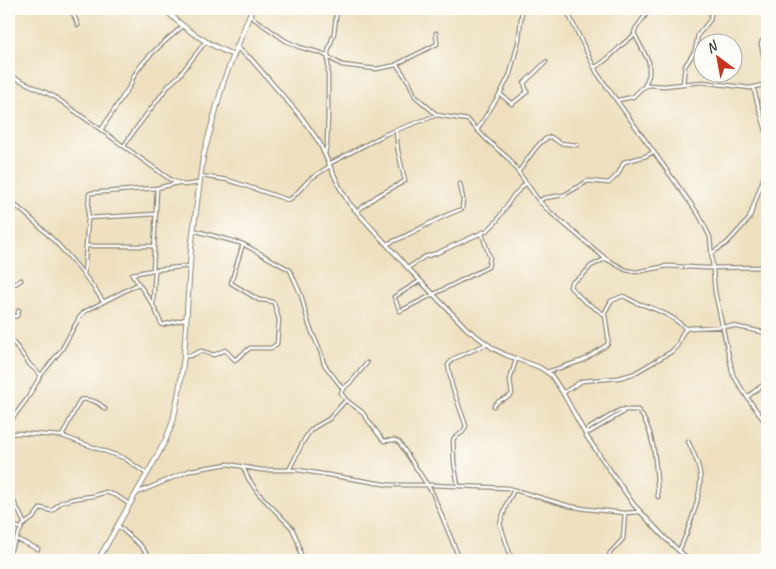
<svg xmlns="http://www.w3.org/2000/svg" width="776" height="569" font-family="Caveat,sans-serif">
<rect width="100%" height="100%" fill="#fdfcf7"/>
<filter id="ink" filterUnits="userSpaceOnUse"><feTurbulence type="fractalNoise" baseFrequency=".02" numOctaves="2"/><feDisplacementMap in="SourceGraphic" scale="10" xChannelSelector="R" yChannelSelector="G"/><feConvolveMatrix kernelMatrix="1 2 1 2 8 2 1 2 1" color-interpolation-filters="sRGB"/></filter>
<filter id="wash" filterUnits="userSpaceOnUse"><feTurbulence type="fractalNoise" baseFrequency=".0096" numOctaves="4" result="noise"/><feDisplacementMap in="SourceGraphic" scale="20" xChannelSelector="R" yChannelSelector="G"/><feGaussianBlur stdDeviation="1.12" result="paint"/><feColorMatrix in="noise" values="0 0 0 0 0 0 0 0 0 0 0 0 0 0 0 0 0 1.4 0 .05"/><feComposite in="paint" operator="in"/></filter>
<g filter="url(#wash)">
<rect width="100%" height="100%" fill="#eee0bf"/>
</g>
<g filter="url(#ink)">
<g fill="none" stroke-linecap="round" stroke-linejoin="round">
<defs>
<path id="minor" d="M 71,9 L 78,25
M 566,9 L 597,73 L 699,215 L 710,237 L 715,292 L 733,375 L 747,397 L 767,425
M 250,16 L 286,41 L 299,47 L 321,53 L 342,65 L 376,69 L 397,65 L 409,82 L 415,96 L 437,115
M 767,37 L 762,41 L 761,44 L 767,71
M 395,65 L 437,44 L 436,33
M 595,67 C 610,61 619,44 635,35
M 9,75 L 55,97 L 171,180 L 184,185 L 199,183
M 683,84 L 685,66 L 695,51 L 698,35 L 710,20 L 712,9
M 644,87 L 649,75 L 649,62 L 634,33 L 636,28 L 650,9
M 754,88 C 756,105 765,120 767,137
M 500,94 L 512,104 L 527,92 L 524,83 L 546,62
M 618,100 L 633,97 L 642,88 L 649,85 L 664,86 L 702,82 L 750,88 L 767,84
M 101,130 L 131,84 C 135,64 167,40 183,26
M 477,130 L 501,92 L 510,74 L 519,39 L 522,9
M 124,146 L 134,131 L 169,85 L 179,76 L 206,41
M 325,154 L 327,143 L 328,114 L 328,52 L 334,33 L 337,9
M 329,164 L 386,134 L 437,115 L 468,120 L 486,139 L 509,159 L 539,201 L 550,212 L 606,259 L 626,270 L 636,272 L 667,266 L 706,268 L 767,267
M 518,172 C 527,162 539,138 551,137 L 560,143 L 577,145
M 201,176 L 228,180 L 288,200 L 293,197 L 310,179 L 330,166
M 9,200 C 44,228 78,263 103,301
M 539,201 L 544,198 L 564,195 L 588,181 L 609,183 L 618,174 L 624,162 L 646,156 L 653,152
M 357,211 L 377,196 L 405,181 L 398,151 L 396,130
M 88,218 L 89,194 L 91,193 L 157,188 L 178,183
M 193,230 L 243,244 L 290,270 L 301,295 L 309,325 L 321,353 L 324,364 L 343,389 L 341,393 L 346,400 L 362,412 L 382,439 L 384,441 L 394,440 L 399,442 L 432,492 L 460,560
M 387,244 C 413,234 436,218 462,209 L 463,199 L 460,184
M 86,246 L 153,246
M 712,253 L 727,243 L 749,219 L 767,168
M 408,268 L 424,257 L 437,253 L 488,230 L 496,222 L 513,196 L 526,183
M 153,270 L 157,189
M 84,275 L 88,218 L 156,214
M 420,281 L 394,297 L 400,311 L 488,267 L 490,258 L 482,234
M 9,285 L 17,283 L 21,280
M 153,304 L 155,270
M 604,314 L 611,301 L 623,296 C 628,298 632,301 637,303 C 654,308 673,315 686,329
M 9,317 L 17,316 L 19,310
M 186,319 L 162,325 L 153,305 L 132,274 L 153,270 L 190,266
M 9,338 L 17,347 L 30,365 L 41,375
M 184,356 L 190,356 L 201,351 L 214,355 L 225,350 L 235,360 L 250,348 L 271,348 L 277,344 L 279,320 L 274,303 L 270,301 L 259,300 L 231,283 L 243,244
M 547,372 L 584,360 L 608,344 L 608,335 L 605,315 L 584,301 L 570,287 L 571,283 L 582,276 L 591,266 L 605,259
M 343,389 L 352,381 L 367,363
M 563,393 L 582,381 L 618,378 L 633,374 L 671,352 L 677,346 L 683,332 L 688,328 L 733,326 L 767,333
M 747,397 L 767,382
M 494,406 C 498,398 507,400 512,394 L 510,380 L 516,359
M 9,423 L 27,399 L 41,375 L 62,349 L 79,318 L 84,312 L 138,284
M 585,433 L 588,429 L 620,410 L 638,410 C 656,431 656,470 658,497
M 585,433 L 590,432 L 622,413 L 625,409
M 9,434 L 17,433 L 62,436 L 124,458 L 147,474
M 62,436 L 80,400 C 89,398 99,402 105,409
M 243,467 L 248,478 L 258,493 L 292,528 L 298,542 L 302,560
M 289,470 L 304,440 L 310,431 L 315,427 L 329,419 L 346,400
M 9,484 L 13,500 L 25,524
M 458,485 L 454,462 L 453,440 L 454,438 L 463,432 L 466,426 L 452,386 L 448,365 L 453,359 L 487,344
M 137,493 L 191,470 L 228,464 L 261,470 L 298,470 L 390,485 L 431,485 L 508,488 L 569,506 L 587,509 L 625,513 L 639,512
M 9,525 L 21,528
M 117,525 L 141,546 L 151,560
M 16,539 L 38,549
M 679,551 C 687,534 703,493 700,474 C 699,463 693,452 688,441
M 9,553 L 23,525 L 33,518 L 41,508 L 52,511 L 60,503 L 65,501 L 77,498 L 93,496 L 106,492 L 117,496 L 129,504
M 512,560 L 500,524 L 507,503 L 514,490
M 608,560 L 610,553 L 623,539 L 625,513"/>
<path id="tertiary" d="M 236,47 L 251,59 L 302,118 L 319,142 L 340,188 L 349,203 L 408,268 L 467,329 L 494,349 L 506,355 L 539,367 L 551,375 L 563,393 L 587,437 L 634,505 L 665,538 L 689,560"/>
<path id="secondary" d="M 165,9 C 183,29 208,44 233,55
M 98,560 L 155,460 L 166,439 L 173,421 L 180,386 L 184,356 L 191,249 L 203,157 L 224,80 L 252,9"/>
</defs>
<use href="#minor" stroke="#8c8675" stroke-width="5"/>
<use href="#tertiary" stroke="#8c8675" stroke-width="5.5"/>
<use href="#secondary" stroke="#8c8675" stroke-width="6"/>
<use href="#minor" stroke="#fff" stroke-width="2.5"/>
<use href="#tertiary" stroke="#fff" stroke-width="3"/>
<use href="#secondary" stroke="#fff" stroke-width="4"/>
</g>
</g>
<rect width="776" height="569" fill="none" stroke="#fdfcf7" stroke-width="30"/>
<g transform="translate(718 58) rotate(328)"><circle r="24" fill="#fdfcf7" stroke="#a9a8a5"/>
<path d="M0-4L9 19L0 12L-9 19Z" fill="#c8321e"/>
<text y="-8" font-size="14" font-weight="bold" text-anchor="middle" fill="#2b2b2b">N</text>
</g>
</svg>
